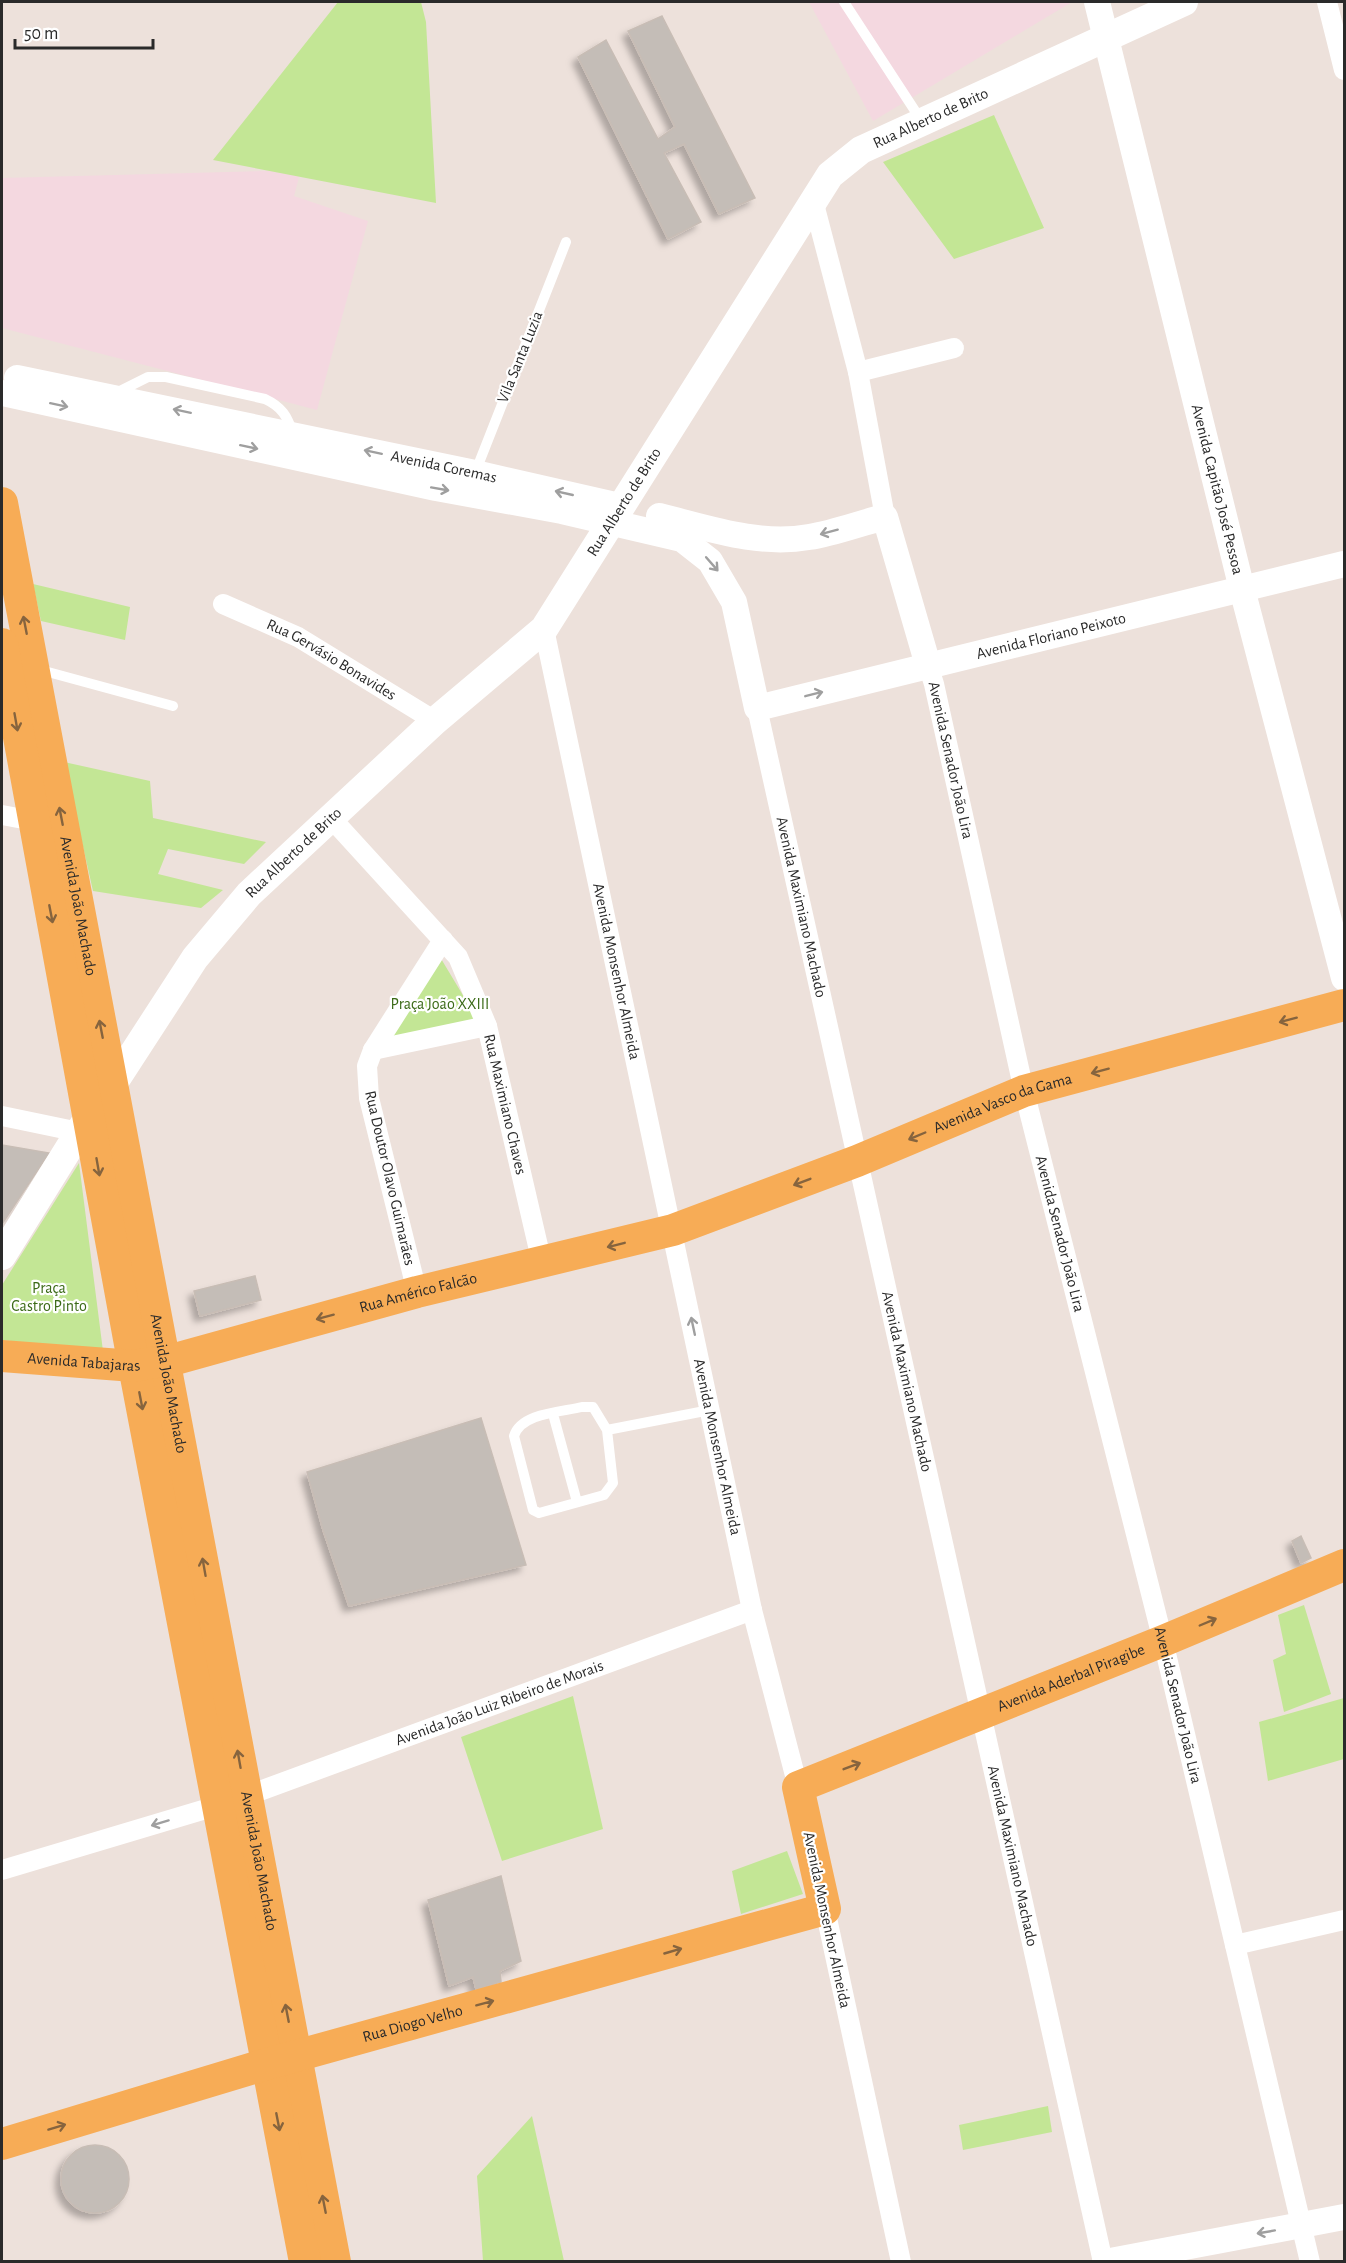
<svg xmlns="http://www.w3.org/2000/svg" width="1346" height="2263" font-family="'Alegreya Sans',sans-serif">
<defs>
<filter id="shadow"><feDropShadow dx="-5.5" dy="5.5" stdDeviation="3" flood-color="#0004"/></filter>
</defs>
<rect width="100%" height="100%" fill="#ede1db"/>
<path fill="#f4d8e0" d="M 809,2 L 1072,2 L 873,121 Z
M 301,170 L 294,196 L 368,221 L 317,410 L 2,328 L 2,178 Z"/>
<path fill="#c3e695" d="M 338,2 L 421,2 L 426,22 L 436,203 L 213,160 Z
M 994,115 L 1044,228 L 954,259 L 883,162 Z
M 33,584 L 130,607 L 125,640 L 41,621 Z
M 64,762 L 150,781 L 153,818 L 266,842 L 244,864 L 168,849 L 158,874 L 223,890 L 201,908 L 93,891 Z
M 440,957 L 479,1022 L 389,1039 Z
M 79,1163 L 103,1351 L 2,1340 L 2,1285 Z
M 1304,1605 L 1331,1694 L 1284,1712 L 1273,1660 L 1286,1654 L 1278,1615 Z
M 573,1696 L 603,1829 L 502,1861 L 461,1737 Z
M 1344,1698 L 1344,1759 L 1268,1781 L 1259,1722 Z
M 787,1851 L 803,1894 L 741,1914 L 732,1871 Z
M 1048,2106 L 1052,2132 L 963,2150 L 959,2125 Z
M 532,2116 L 564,2261 L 483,2261 L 477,2176 Z"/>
<path fill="#c4bdb7" stroke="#c8bdb5" stroke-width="1.5" filter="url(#shadow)" d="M 662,16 L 755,198 L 719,214 L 684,144 L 664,153 L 701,222 L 668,239 L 578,57 L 606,40 L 658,139 L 675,127 L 628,31 Z
M 2,1145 L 49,1153 L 2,1224 Z
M 255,1276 L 261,1300 L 200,1316 L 194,1291 Z
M 481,1418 L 526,1565 L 349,1606 L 323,1530 L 307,1472 Z
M 1301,1536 L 1311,1558 L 1301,1563 L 1292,1541 Z
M 501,1876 L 521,1961 L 500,1971 L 501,1982 L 476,1989 L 473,1977 L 449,1986 L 428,1900 Z
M61 2179a34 34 0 1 1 68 0a34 34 0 1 1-68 0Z"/>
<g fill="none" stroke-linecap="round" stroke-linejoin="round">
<path stroke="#fff" stroke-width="10" d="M 844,2 L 921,120
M 114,394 L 148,377 L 166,377 L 265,399 C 282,407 287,416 293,433
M 475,473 L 566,242
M 37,673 L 48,672 L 173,706
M 582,1407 L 593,1407 L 607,1430 L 613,1483 L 604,1495 L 539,1513 L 533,1510 L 514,1436 C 521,1413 561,1412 582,1407 Z
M 553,1414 L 577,1502
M 607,1430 L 710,1410"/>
<g stroke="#fff" stroke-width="20">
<path d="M 1327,2 L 1344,70"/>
<path d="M 814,204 L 858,372 L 885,517"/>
<path d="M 858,372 L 954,348"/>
<path id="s1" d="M 223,604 L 298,637 L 435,721"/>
<path id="s2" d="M 544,629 L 752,1610 L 798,1787"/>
<path id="s3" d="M 928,665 L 934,684 L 1024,1091 L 1163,1641 L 1310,2262"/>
<path id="s4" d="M 757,708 L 1103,2262"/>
<path d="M 2,815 L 34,821"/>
<path id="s5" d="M 332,819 L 458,957 L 487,1026 L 542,1263"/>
<path d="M 373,1050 L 487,1026"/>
<path d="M 2,1116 L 79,1132"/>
<path d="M 417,1292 L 369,1098 L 367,1066 L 373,1050 L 443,940"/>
<path id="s6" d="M 246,1796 L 752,1610"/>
<path d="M 2,1870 L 216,1806"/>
<path d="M 825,1909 L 901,2262"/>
<path d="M 1235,1945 L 1344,1920"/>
</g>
<g stroke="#fff" stroke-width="26">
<path id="s7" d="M 1097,2 L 1242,589 L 1344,978"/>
<path id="s8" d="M 17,378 L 475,473 L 615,505"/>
<path id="s9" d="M 2,393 L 436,488 L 562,511 L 682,539 L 710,561 L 734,602 L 757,708 L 1344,564"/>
<path d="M 659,516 C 708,528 758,546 809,537 C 835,533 860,523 885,517 L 928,665"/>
<path d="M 1105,2262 L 1344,2217"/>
</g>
<g stroke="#fff" stroke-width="28">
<path id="s10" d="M 112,1086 L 195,958 L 249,894 L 435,721 L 544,629 L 830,175 L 861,150 L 1184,2"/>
<path d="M 2,1256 L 89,1116"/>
</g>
<g stroke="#f7ac56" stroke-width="32">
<path id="s11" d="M 2,503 L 335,2262"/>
<path d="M 2,644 L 134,1366 L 305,2262"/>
<path id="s12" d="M 2,1356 L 134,1366 L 179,1358 L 417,1292 L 673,1230 L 857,1161 L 1024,1091 L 1344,1005"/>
<path id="s13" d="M 2,2144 L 267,2064 L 825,1909 L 798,1787 L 1163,1641 L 1344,1565"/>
</g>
</g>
<defs><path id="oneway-shaft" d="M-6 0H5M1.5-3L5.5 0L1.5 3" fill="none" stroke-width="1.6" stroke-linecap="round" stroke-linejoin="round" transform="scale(1.5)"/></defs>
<g stroke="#9f9f9f">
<use href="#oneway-shaft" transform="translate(59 405) rotate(12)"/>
<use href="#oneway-shaft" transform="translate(182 411) rotate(-168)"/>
<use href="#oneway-shaft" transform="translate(249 447) rotate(12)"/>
<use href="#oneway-shaft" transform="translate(373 452) rotate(-168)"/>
<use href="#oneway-shaft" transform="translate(440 489) rotate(10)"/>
<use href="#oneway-shaft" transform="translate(564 493) rotate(-167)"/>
<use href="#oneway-shaft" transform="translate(829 532) rotate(165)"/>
<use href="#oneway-shaft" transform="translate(712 564) rotate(49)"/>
<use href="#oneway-shaft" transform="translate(814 694) rotate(-14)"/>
<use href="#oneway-shaft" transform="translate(693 1326) rotate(-102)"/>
<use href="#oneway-shaft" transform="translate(160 1823) rotate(163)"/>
<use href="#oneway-shaft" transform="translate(1266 2232) rotate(170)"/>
</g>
<g stroke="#86643e">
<use href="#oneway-shaft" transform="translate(25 625) rotate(-101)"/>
<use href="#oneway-shaft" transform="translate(16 722) rotate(80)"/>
<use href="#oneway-shaft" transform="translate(61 816) rotate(-101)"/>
<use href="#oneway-shaft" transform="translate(51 914) rotate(79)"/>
<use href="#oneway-shaft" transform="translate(1288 1020) rotate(165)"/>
<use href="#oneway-shaft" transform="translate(101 1029) rotate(-101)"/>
<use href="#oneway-shaft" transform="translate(1100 1071) rotate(165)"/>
<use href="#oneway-shaft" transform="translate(917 1136) rotate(157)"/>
<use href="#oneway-shaft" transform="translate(98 1167) rotate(80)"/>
<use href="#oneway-shaft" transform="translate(802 1182) rotate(159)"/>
<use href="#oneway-shaft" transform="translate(616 1245) rotate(166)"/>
<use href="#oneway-shaft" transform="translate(325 1317) rotate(165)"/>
<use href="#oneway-shaft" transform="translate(141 1401) rotate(79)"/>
<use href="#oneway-shaft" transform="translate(204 1567) rotate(-100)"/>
<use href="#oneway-shaft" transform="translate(1208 1622) rotate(-23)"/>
<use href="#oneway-shaft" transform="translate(239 1759) rotate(-100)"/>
<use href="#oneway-shaft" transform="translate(852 1766) rotate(-21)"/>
<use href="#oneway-shaft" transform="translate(673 1951) rotate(-16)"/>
<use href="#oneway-shaft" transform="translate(485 2003) rotate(-15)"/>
<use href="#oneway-shaft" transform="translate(287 2013) rotate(-101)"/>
<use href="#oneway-shaft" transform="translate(278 2122) rotate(79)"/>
<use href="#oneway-shaft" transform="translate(57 2127) rotate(-17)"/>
<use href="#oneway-shaft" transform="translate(324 2204) rotate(-101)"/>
</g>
<g text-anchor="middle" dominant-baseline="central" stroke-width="4.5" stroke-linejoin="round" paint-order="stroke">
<g font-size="16" fill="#2a2a2a" stroke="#fff">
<text stroke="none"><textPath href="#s10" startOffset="1286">Rua Alberto de Brito</textPath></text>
<text transform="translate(520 357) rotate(-68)">Vila Santa Luzia</text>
<text stroke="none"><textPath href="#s8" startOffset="436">Avenida Coremas</textPath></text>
<text stroke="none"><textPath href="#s7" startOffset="502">Avenida Capitão José Pessoa</textPath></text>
<text stroke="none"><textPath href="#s10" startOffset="783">Rua Alberto de Brito</textPath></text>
<text stroke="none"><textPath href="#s9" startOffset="1190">Avenida Floriano Peixoto</textPath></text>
<text stroke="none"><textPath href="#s1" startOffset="122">Rua Gervásio Bonavides</textPath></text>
<text stroke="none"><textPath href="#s3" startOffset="98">Avenida Senador João Lira</textPath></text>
<text stroke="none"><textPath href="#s10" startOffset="297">Rua Alberto de Brito</textPath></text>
<text stroke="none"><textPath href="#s11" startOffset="410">Avenida João Machado</textPath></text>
<text stroke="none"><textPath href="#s4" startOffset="204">Avenida Maximiano Machado</textPath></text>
<text stroke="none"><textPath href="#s2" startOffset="350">Avenida Monsenhor Almeida</textPath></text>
<text stroke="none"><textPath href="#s12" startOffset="1042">Avenida Vasco da Gama</textPath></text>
<text stroke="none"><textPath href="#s5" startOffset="342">Rua Maximiano Chaves</textPath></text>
<text transform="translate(390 1178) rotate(77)">Rua Doutor Olavo Guimarães</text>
<text stroke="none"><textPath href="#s3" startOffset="584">Avenida Senador João Lira</textPath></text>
<text stroke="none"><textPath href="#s12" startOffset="426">Rua Américo Falcão</textPath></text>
<text stroke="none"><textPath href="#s12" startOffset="82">Avenida Tabajaras</textPath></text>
<text stroke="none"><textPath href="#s11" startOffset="896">Avenida João Machado</textPath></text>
<text stroke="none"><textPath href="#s4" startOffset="690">Avenida Maximiano Machado</textPath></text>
<text stroke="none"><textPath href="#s2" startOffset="836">Avenida Monsenhor Almeida</textPath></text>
<text stroke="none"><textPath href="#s13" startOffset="1275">Avenida Aderbal Piragibe</textPath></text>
<text stroke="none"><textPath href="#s6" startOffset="270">Avenida João Luiz Ribeiro de Morais</textPath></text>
<text stroke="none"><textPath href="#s3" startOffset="1070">Avenida Senador João Lira</textPath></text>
<text stroke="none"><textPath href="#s4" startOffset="1176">Avenida Maximiano Machado</textPath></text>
<text stroke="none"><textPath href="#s11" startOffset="1382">Avenida João Machado</textPath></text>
<text transform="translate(827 1920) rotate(78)">Avenida Monsenhor Almeida</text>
<text stroke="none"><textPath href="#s13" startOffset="428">Rua Diogo Velho</textPath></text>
</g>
<g font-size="16" fill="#3b6a17" stroke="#fff">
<text x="440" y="1004">Praça João XXIII</text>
<text x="49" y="1288">Praça<tspan x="49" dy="18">Castro Pinto</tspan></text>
</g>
</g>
<rect width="1346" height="2263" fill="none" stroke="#2a2a2a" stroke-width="6"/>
<path d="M15 39v9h138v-9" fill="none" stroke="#2a2a2a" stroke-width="3"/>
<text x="24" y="39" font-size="18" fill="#2a2a2a" stroke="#ffffff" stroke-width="4.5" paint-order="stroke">50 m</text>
</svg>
